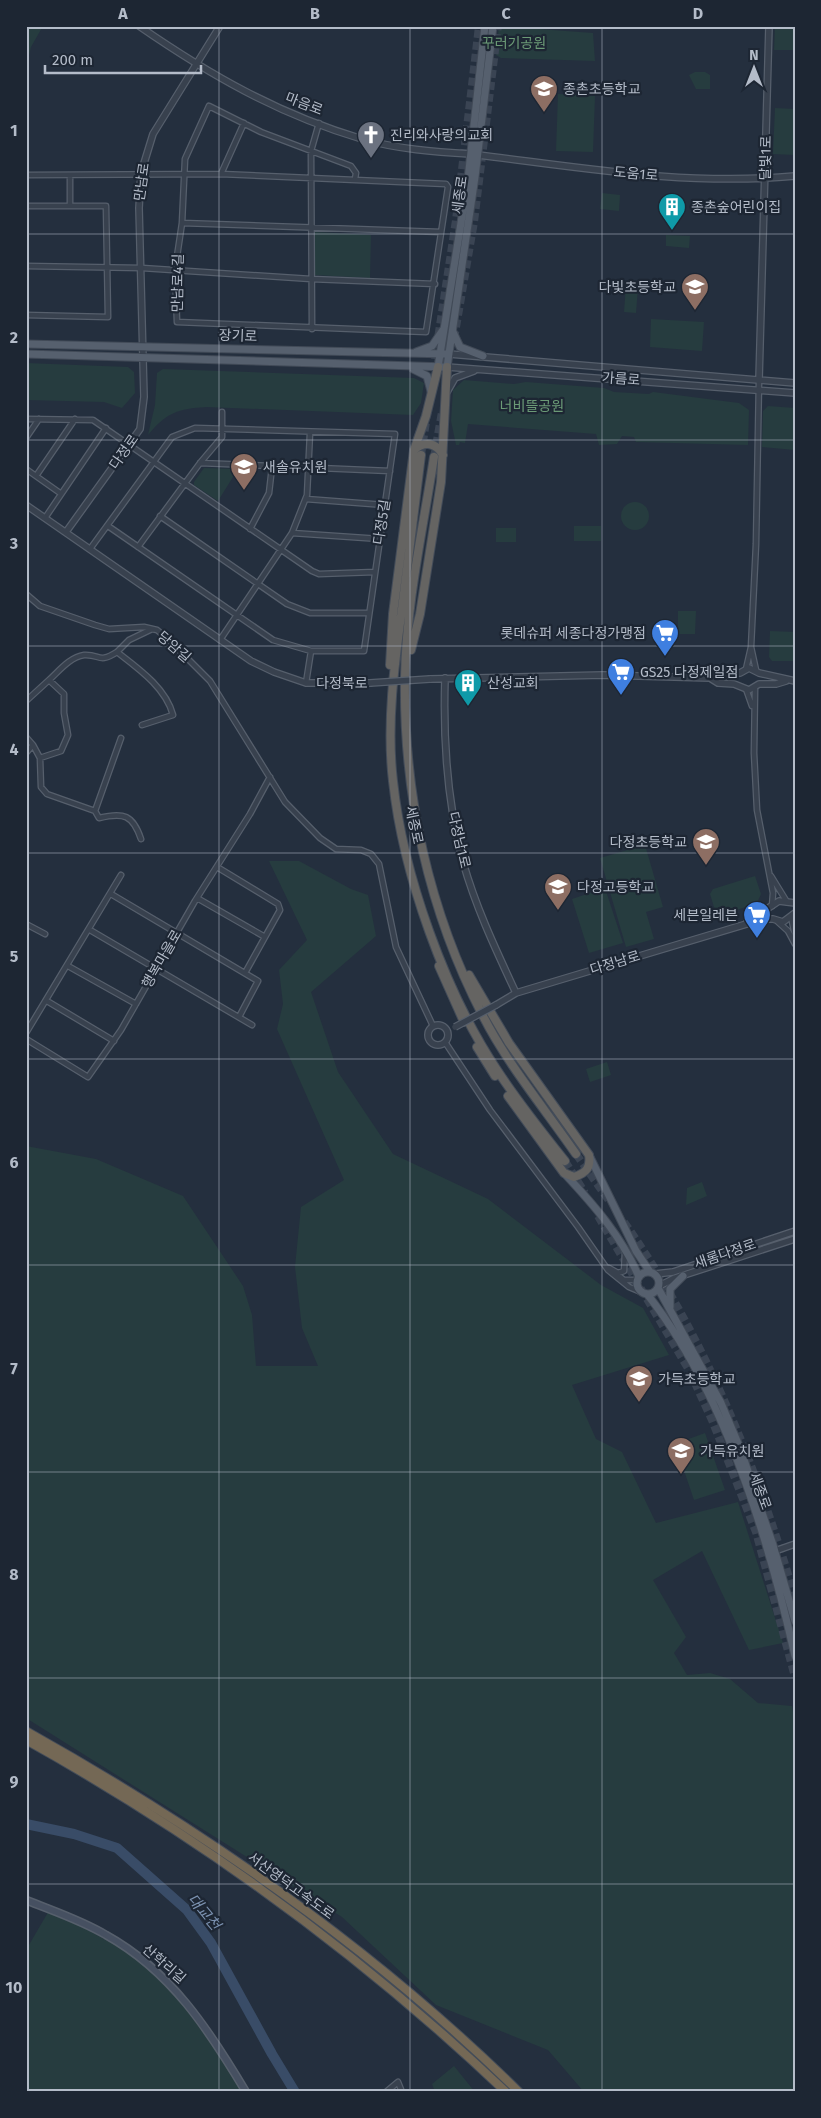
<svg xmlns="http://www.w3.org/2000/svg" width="821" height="2118" font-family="'Fira Sans','Noto Sans KR',sans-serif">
<rect width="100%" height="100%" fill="#242f3e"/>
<path fill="#263c3f" d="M 29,26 L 43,26 L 31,47 L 26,68 L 26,30 Z
M 499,26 L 593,33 L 595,61 L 501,58 L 496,55 Z
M 775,26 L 795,26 L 795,50 L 774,50 Z
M 695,72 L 705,72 L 710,75 L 710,89 L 696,89 L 689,75 Z
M 558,94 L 595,96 L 593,152 L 556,151 Z
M 775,108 L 795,109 L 795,155 L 773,154 Z
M 602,193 L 620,195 L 619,211 L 600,209 Z
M 315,232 L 371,235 L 370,278 L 315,275 Z
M 666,235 L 690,236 L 689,248 L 666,246 Z
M 626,286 L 638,287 L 636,313 L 624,312 Z
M 651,319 L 704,322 L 702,351 L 650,347 Z
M 26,363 L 128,367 L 134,372 L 135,393 L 122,408 L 104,402 L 26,400 Z
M 163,369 L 414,378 L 424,383 L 421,403 L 413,415 L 206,407 C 178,409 167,412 148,435 L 155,405 L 157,373 Z
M 464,380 L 514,384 L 526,382 L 604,388 L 614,392 L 649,394 L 653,392 L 739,403 L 749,410 L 748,445 L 636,442 L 634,437 L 622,436 L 617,444 L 599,445 L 596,434 L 468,424 L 465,443 L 460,442 L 459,445 L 456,445 L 451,421 L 453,390 Z
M 768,406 L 795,408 L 795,450 L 762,447 L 763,411 Z
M 204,468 L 238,469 L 218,501 L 194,485 L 194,482 Z
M621 516a14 14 0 1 1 28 0a14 14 0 1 1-28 0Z
M 574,526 L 601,526 L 601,541 L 574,541 Z
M 496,528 L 516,528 L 516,542 L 496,542 Z
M 678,611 L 696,611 L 695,634 L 678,634 Z
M 770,631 L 795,632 L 795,661 L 772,661 L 769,657 Z
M 645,845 L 663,907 L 646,912 L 654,939 L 626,947 L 600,858 Z
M 269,861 L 299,861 L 351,889 L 368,895 L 376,936 L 311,992 L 338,1072 L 393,1154 L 488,1199 L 601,1285 L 643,1308 L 669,1355 L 572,1385 L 596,1439 L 622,1452 L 656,1523 L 738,1502 L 783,1643 L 749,1650 L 702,1551 L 653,1580 L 686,1637 L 674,1653 L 687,1675 L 710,1673 L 730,1679 L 758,1703 L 792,1706 L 795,1724 L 795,2092 L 584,2092 L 548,2050 L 436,2005 L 342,1917 L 26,1718 L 26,1146 L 96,1159 L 183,1196 L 243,1286 L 252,1315 L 256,1366 L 318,1366 L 302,1328 L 295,1267 L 301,1207 L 344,1180 L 277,1029 L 283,1004 L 279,970 L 307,940 Z
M 755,876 L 761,894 L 757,903 L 717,917 L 710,894 L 713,889 Z
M 605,888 L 623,943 L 589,953 L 572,899 Z
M 607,1062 L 611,1075 L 590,1082 L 586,1069 Z
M 702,1182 L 707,1196 L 686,1205 L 687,1188 Z
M 705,1433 L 725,1490 L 694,1500 L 675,1444 Z
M 50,1909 L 149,1964 L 200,2018 L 246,2092 L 26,2092 L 26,1950 Z
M 454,2066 L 475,2092 L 435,2092 L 432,2084 Z"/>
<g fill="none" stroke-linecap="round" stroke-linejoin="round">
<path stroke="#394c67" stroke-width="10" d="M 26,1824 L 74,1834 L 117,1848 L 187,1910 L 211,1943 L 272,2054 L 295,2092"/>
<path stroke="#3a4453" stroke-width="8" stroke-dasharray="8 4" stroke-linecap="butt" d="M 454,339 L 474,222 L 498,26
M 433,371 L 456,220 L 479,26
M 421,455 L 426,422
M 434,457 L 442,412
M 576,1154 L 610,1202
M 565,1161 L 585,1193
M 598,1216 L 689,1370 L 712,1420 L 756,1532 L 795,1677
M 624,1222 C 704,1335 757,1466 795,1598"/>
<defs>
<path id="minor" d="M 221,174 L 244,123
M 26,175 L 221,174 L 446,184 L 448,187 L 426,332 L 177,322 L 175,270 L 182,223 L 185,159 L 209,106 L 261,132 L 351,166 L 356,173 L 355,179
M 26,206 L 106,206 L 108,317 L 26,315
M 70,206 L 70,175
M 182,223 L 441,232
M 26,266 L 142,268 L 311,279 L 435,284
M 312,329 L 311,151 L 319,123
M 26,419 L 93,420 L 312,571 L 319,574 L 375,572
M 26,438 L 39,419
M 200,463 L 390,471
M 26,469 L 60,493
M 36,476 L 75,419
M 306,499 L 385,505
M 160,516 L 287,604 L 310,613 L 369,613
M 45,518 L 106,428
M 250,529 L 269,493 L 272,467
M 292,533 L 380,539
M 138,547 L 200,463 L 222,437 L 222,412
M 90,549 L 172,437 L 195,428 L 395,434 L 364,651 L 311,651 L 273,640 L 108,526
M 26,594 L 40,606 L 95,625 L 109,629 L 144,627 L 157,630 L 167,638 L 210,681 L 285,802 L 320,838 L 336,849 L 361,850 L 371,854 L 379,864 L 396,947 L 433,1026
M 220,640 L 292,533 L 307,495 L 310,433
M 751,647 L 756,670
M 117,652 L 129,640 L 152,629
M 746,669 L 751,647 L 756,544 L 759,380
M 49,680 C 59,671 70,657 84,655 C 101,654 98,664 117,652 C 139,669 166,688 173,715 L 142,725
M 306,683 L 311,651
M 746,689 L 752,706
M 755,689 L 754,753 L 757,810 L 773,893 L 772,906
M 26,701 L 49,680 L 64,694 L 64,713 L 68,735 L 61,751 L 40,758 L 41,787 L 47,794 L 95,811
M 26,737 L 33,745 L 26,753
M 121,738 L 95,811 L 99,818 C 124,812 133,815 141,839
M 33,745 L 40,758
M 217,867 L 278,904 L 280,910 L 245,973
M 771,876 L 787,902
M 111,894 L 258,981 L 239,1017
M 197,898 L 265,937
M 791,917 L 795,935
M 778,922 L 788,931 L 795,944
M 26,924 L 45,934
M 90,930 L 252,1025
M 68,966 L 136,1004
M 47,1001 L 114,1041
M 26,1033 L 121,875
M 26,1039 L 88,1077 L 121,1030 L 195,901 L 250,814 L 270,777
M 445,1042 L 490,1110 L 578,1227 L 608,1270 L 629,1287 L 641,1292
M 609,1268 L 618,1273 L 624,1271 L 625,1252
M 614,1272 L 624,1280 L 637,1280
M 386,2092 L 398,2082 L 402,2092"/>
<path id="tertiary" d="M 139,26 C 210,75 278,114 362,139 C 397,149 435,152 471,154
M 478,155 C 584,168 688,186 795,176
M 449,354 L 795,383
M 447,367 L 795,393
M 759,380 L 769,26
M 447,392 L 455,378 L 474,371
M 26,505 L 251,661 L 274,672 L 306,683 L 370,683
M 66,532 L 140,429 L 144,397 L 139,208 L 141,173 L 153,134 L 220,26
M 445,678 C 443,740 447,802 463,862 C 476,908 496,950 516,993
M 710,678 L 718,674 L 740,673 L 749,668 L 759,673 L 795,681
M 430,679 L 603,675 L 710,678 L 718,683 L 734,684 L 749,690 L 759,684 L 776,684 L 786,681
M 747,922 L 779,901 L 795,903
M 496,1005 L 516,993 L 763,919 L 773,919 L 783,922 L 795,913
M428 1035a10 10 0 1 1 20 0a10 10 0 1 1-20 0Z
M 655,1274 L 673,1272 L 795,1231
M 659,1286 L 675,1278 L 795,1239
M 772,1552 L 795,1544"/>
<path id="secondary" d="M 26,1900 C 53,1911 81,1920 106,1935 C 171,1971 209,2030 246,2092"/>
<path id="primary" d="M 453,332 L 460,347 L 483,356
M 26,344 L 449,354
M 416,352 L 432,346 L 443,330
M 26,354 L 447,367 L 475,177 L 493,26
M 438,367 L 468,179 L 485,26
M 413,369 L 427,376 L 431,391
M 589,1155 L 636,1251 L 650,1272
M 564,1173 C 594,1205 622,1237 639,1277
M637 1283a11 11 0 1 1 22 0a11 11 0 1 1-22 0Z
M 658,1288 L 721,1403 L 740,1448 L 773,1545 L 795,1621
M 647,1294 C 724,1391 768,1536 795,1656
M 670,1307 L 670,1289 L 683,1276"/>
<path id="trunk" d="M 414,450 C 424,441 436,442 443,455
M 421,455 C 415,504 409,552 403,601 C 395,660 386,722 393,781 C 403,875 445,992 497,1070 C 518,1102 541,1131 565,1161
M 434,457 C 423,529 406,604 405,677 C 403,795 429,912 483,1016 C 508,1065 545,1109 576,1154
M 411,650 L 420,614 L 441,482 L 447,367
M 390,665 L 393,614 L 414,450 L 426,416 L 438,367
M 439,966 L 464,1022
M 469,975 L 509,1043 L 589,1155 C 591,1168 586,1173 574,1177 L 564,1173 L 508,1096
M 477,1047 L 495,1076"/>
<path id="motorway" d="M 26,1731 C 203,1830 374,1949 519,2092
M 26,1740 C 200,1837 362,1955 506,2092"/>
</defs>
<use href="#minor" stroke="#565f6c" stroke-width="7"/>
<use href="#tertiary" stroke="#565f6c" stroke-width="8"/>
<use href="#secondary" stroke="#565f6c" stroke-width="9"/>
<use href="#primary" stroke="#414a57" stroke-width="9"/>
<use href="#trunk" stroke="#434c59" stroke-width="10"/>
<use href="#motorway" stroke="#434c59" stroke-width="10"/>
<use href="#minor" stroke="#38414e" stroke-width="4.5"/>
<use href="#tertiary" stroke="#38414e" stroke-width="5.5"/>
<use href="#secondary" stroke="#465061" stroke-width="6"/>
<use href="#primary" stroke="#56606e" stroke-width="7"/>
<use href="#trunk" stroke="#656462" stroke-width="8"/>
<use href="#motorway" stroke="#746855" stroke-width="8"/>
<defs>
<path id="tertiary-bridge" d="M 370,683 L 430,679
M 455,1027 L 496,1005"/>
</defs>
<use href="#tertiary-bridge" stroke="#565f6c" stroke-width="8" stroke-linecap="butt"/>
<use href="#tertiary-bridge" stroke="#38414e" stroke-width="5.5"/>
</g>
<path fill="none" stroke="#b4bcc9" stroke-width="1" stroke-opacity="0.55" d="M 219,26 L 219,2092M 410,26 L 410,2092M 602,26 L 602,2092M 26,234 L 795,234M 26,440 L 795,440M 26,646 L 795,646M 26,853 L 795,853M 26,1059 L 795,1059M 26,1265 L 795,1265M 26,1472 L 795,1472M 26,1678 L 795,1678M 26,1884 L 795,1884"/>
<defs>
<symbol id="school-pin" viewBox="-11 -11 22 30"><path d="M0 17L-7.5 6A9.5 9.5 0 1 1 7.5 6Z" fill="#8d6e63" stroke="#1d2633"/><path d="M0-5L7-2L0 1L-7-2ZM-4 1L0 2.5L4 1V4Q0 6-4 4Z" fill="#fff"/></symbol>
<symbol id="church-pin" viewBox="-11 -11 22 30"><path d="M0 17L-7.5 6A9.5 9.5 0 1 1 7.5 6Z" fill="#6b7280" stroke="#1d2633"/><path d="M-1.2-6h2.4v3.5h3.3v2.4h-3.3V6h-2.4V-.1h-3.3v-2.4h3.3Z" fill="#fff"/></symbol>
<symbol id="building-pin" viewBox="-11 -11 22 30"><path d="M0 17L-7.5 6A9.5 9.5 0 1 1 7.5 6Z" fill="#0f9aa8" stroke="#1d2633"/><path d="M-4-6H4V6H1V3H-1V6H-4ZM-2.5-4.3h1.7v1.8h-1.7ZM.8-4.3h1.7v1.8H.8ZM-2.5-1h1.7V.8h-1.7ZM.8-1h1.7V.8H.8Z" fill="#fff"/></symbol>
<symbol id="supermarket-pin" viewBox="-11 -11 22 30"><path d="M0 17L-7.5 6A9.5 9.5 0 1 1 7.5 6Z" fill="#3f7fe0" stroke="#1d2633"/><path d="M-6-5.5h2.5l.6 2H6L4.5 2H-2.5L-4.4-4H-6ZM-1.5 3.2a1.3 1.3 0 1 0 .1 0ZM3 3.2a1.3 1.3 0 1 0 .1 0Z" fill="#fff"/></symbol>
</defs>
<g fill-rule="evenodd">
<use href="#school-pin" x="528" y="73" width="32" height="43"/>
<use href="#church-pin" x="355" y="119" width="32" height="43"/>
<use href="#building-pin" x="656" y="191" width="32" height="43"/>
<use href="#school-pin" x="679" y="271" width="32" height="43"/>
<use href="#school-pin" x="228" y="451" width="32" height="43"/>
<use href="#supermarket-pin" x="649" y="617" width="32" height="43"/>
<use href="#supermarket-pin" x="605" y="656" width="32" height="43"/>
<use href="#building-pin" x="452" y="667" width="32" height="43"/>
<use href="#school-pin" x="690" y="826" width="32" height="43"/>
<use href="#school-pin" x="542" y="871" width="32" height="43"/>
<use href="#supermarket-pin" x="741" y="899" width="32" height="43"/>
<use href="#school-pin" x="623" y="1363" width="32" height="43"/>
<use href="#school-pin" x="665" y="1435" width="32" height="43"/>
</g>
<g text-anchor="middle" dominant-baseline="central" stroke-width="4.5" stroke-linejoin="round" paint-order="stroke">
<g font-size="14" fill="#6b9a76" stroke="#1d2633">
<text x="514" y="43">꾸러기공원</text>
<text x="532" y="406">너비뜰공원</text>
</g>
<g font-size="14" fill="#b4bcc9" stroke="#1d2633" text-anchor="start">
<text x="563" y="89">종촌초등학교</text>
<text x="390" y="135">진리와사랑의교회</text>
<text x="691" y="207">종촌숲어린이집</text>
<text x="676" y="287" text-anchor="end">다빛초등학교</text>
<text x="263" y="467">새솔유치원</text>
<text x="646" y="633" text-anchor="end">롯데슈퍼 세종다정가맹점</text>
<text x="640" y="672">GS25 다정제일점</text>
<text x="487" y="683">산성교회</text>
<text x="687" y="842" text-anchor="end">다정초등학교</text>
<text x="577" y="887">다정고등학교</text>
<text x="738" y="915" text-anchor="end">세븐일레븐</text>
<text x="658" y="1379">가득초등학교</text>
<text x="700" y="1451">가득유치원</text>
</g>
<g font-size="14" fill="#b4bcc9" stroke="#1d2633">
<text transform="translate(304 104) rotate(21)">마음로</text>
<text transform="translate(766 158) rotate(-89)">달빛1로</text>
<text transform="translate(636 174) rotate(5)">도움1로</text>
<text transform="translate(142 182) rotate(-82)">만남로</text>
<text transform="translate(460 195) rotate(-82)">세종로</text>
<text transform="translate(178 283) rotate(-89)">만남로4길</text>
<text transform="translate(238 336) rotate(2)">장기로</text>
<text transform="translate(621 379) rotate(4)">가름로</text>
<text transform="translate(124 452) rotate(-55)">다정로</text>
<text transform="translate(382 522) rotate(-81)">다정5길</text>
<text transform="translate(174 647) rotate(41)">당암길</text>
<text x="342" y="683">다정북로</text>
<text transform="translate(414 825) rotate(78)">세종로</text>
<text transform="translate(459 840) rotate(77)">다정남1로</text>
<text transform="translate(162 959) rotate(-60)">행복마을로</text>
<text transform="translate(615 963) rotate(-17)">다정남로</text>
<text transform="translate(725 1254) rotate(-19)">새롬다정로</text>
<text transform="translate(760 1491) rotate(70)">세종로</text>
<text transform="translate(291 1886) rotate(36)">서산영덕고속도로</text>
<text transform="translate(164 1964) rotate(41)">산학리길</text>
</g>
<g font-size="15" font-style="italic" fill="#7c92b1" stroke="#1d2633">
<text transform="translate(204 1912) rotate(50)">대교천</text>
</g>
</g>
<rect width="821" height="2118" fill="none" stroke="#1d2633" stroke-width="55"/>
<g transform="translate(754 68)" stroke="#1d2633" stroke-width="4" paint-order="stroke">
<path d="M0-4L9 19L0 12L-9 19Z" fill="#b4bcc9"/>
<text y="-8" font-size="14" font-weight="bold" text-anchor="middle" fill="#b4bcc9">N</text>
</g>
<path d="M45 65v8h156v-8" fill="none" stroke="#b4bcc9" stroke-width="2.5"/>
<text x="52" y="65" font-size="15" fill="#b4bcc9" stroke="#1d2633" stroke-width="4" paint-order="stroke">200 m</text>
<rect x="28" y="28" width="766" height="2062" fill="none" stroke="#b4bcc9" stroke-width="2"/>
<g font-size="16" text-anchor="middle" font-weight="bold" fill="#b4bcc9">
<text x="123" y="19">A</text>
<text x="315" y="19">B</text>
<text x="506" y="19">C</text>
<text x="698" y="19">D</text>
<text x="14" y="136">1</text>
<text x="14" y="343">2</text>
<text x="14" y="549">3</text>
<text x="14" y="755">4</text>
<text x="14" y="962">5</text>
<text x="14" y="1168">6</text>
<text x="14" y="1374">7</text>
<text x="14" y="1580">8</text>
<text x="14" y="1787">9</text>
<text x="14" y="1993">10</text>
</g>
</svg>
